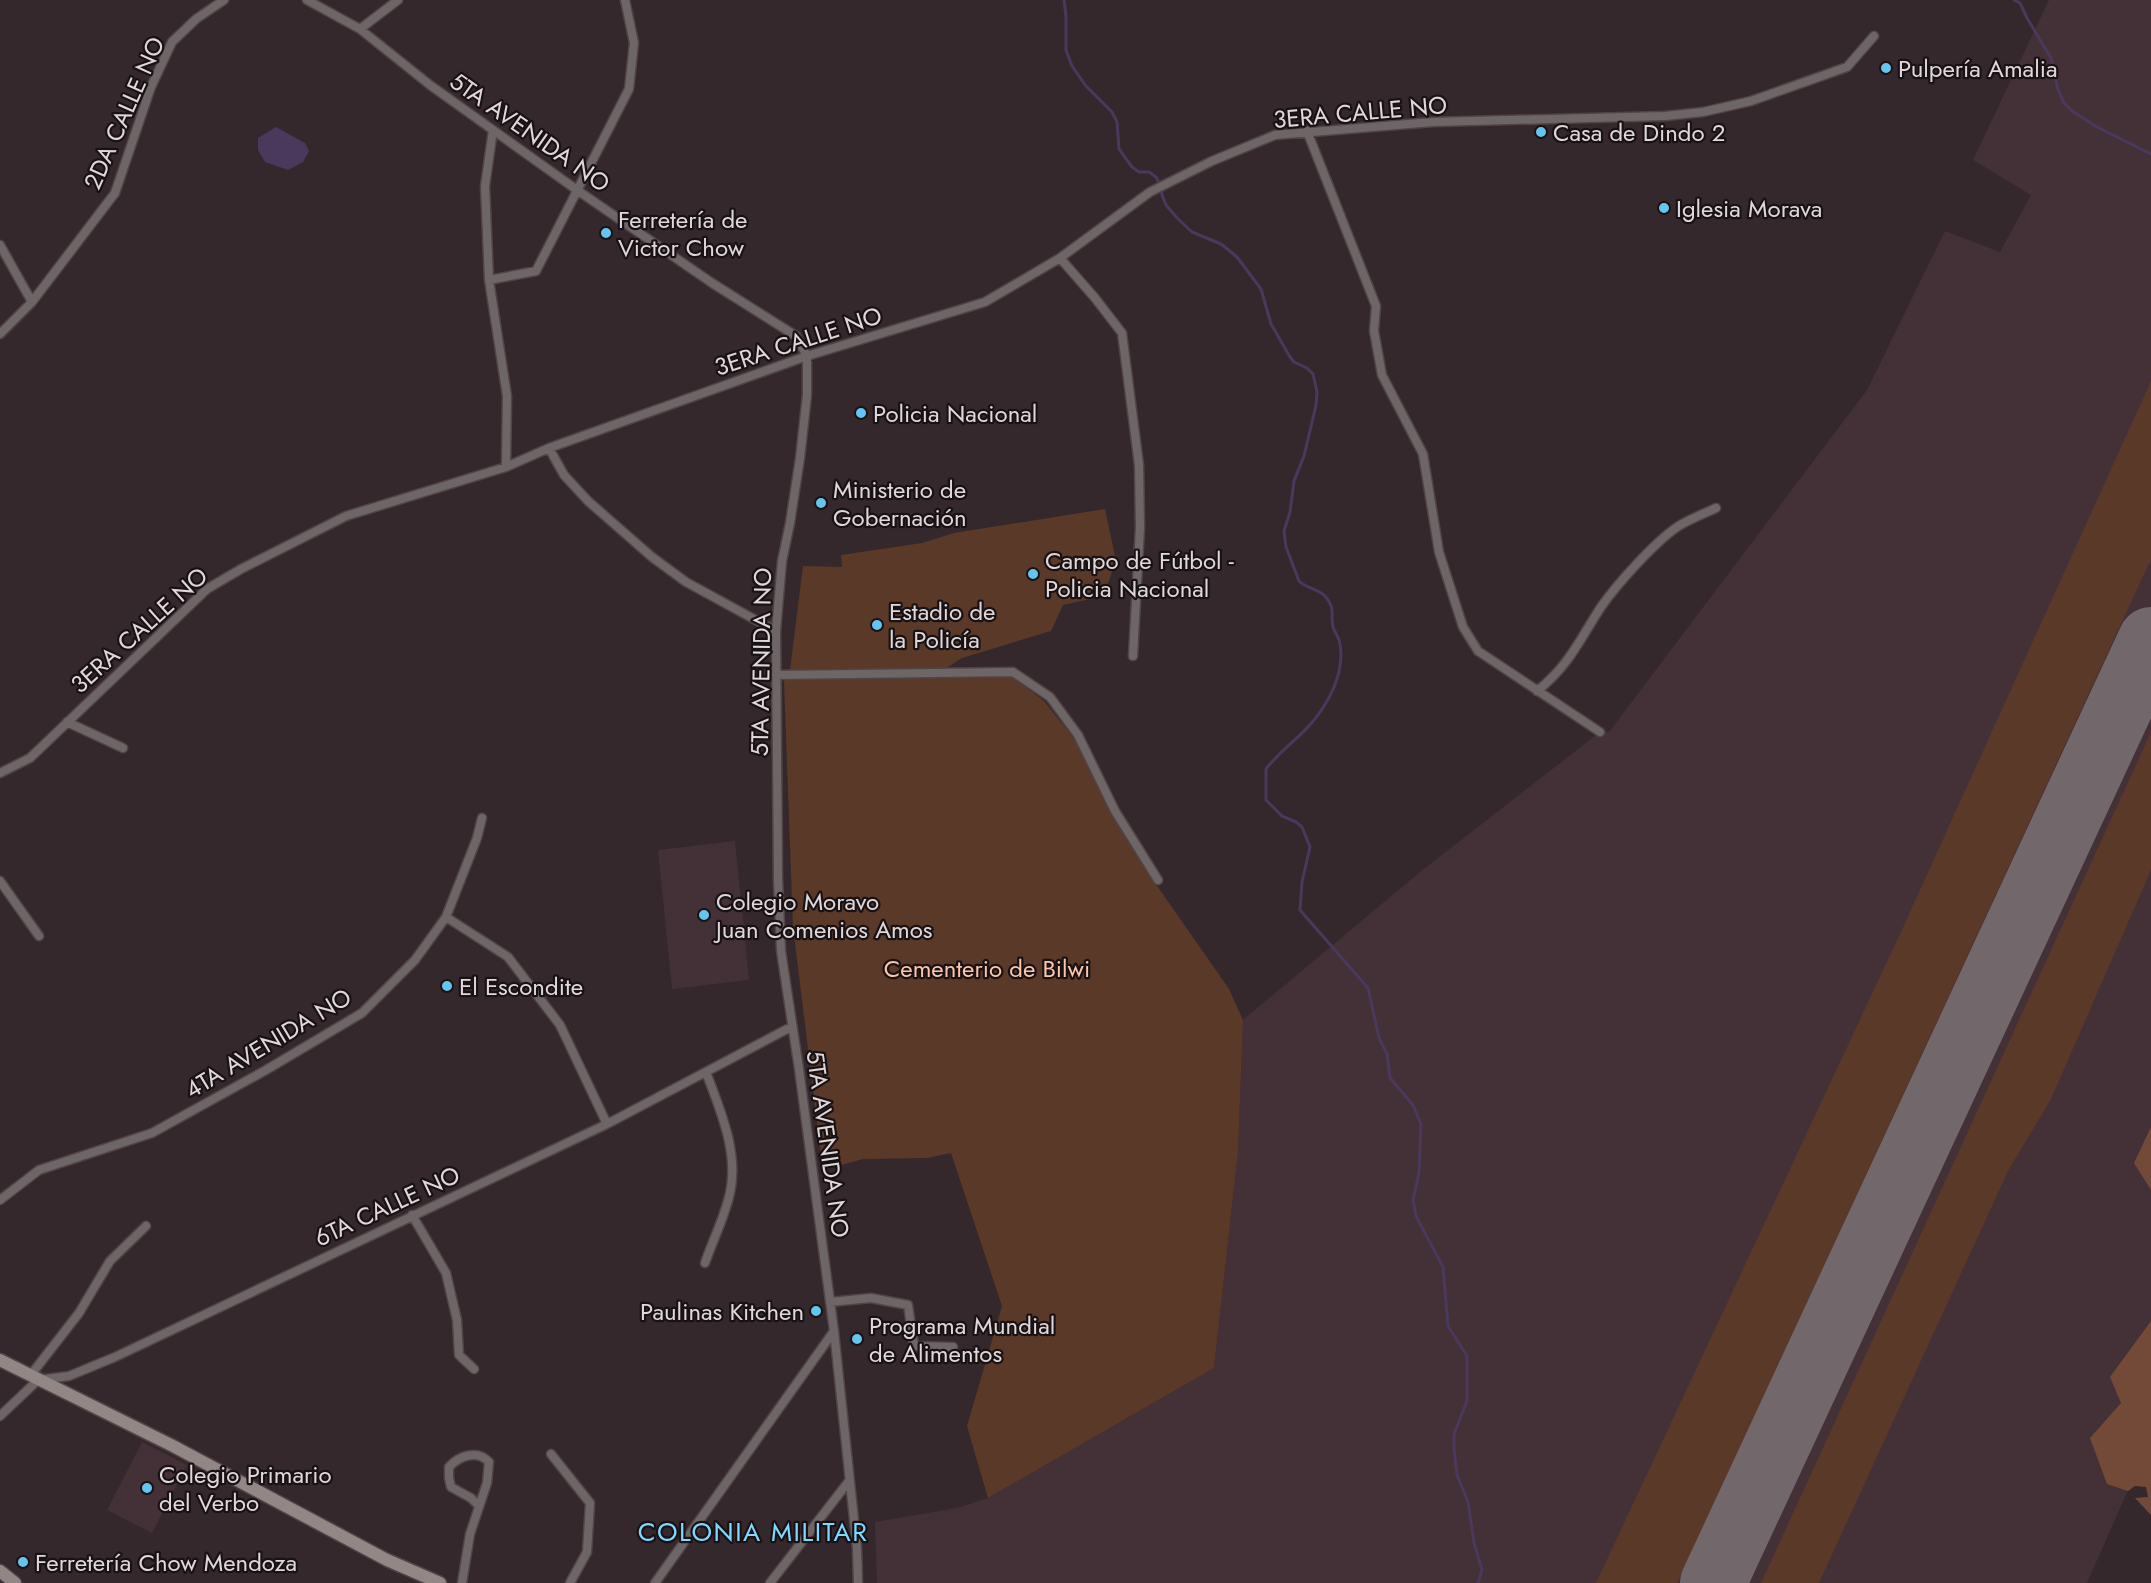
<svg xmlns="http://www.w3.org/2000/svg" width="2151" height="1583" font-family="Jost,sans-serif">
<rect width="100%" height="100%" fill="#35282c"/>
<path fill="#443037" d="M 2049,0 L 2151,0 L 2151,1438 L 2087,1583 L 877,1583 L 875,1522 L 957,1508 L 988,1498 L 1214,1368 L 1238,1152 L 1243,1020 L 1420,872 L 1600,732 L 1609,732 L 1867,390 L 1945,231 L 2000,252 L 2031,195 L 1973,160 Z
M 735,841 L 749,980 L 672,989 L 658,850 Z
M 142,1442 L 187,1465 L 152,1533 L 107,1510 Z"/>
<path fill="#5b3928" d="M 2151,381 L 2151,559 L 1677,1583 L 1596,1583 L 1900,934 Z
M 1105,509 L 1116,561 L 1107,586 L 1090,599 L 1063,605 L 1051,631 L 962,658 L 945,669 L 898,671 L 790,670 L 803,566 L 842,567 L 841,555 L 922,543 L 954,533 Z
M 1011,676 L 1044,701 L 1073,737 L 1153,880 L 1229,989 L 1243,1020 L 1238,1152 L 1214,1368 L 988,1498 L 967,1426 L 1002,1306 L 951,1153 L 927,1158 L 863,1159 L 823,1170 L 793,927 L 784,680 Z
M 2151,732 L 2151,870 L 2051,1099 L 2008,1171 L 1819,1583 L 1761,1583 Z"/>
<path fill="#734a37" d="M 2151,1127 L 2151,1190 L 2134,1163 Z
M 2151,1321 L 2151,1515 L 2135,1498 L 2148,1497 L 2146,1487 L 2135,1486 L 2128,1491 L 2107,1484 L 2090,1438 L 2121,1403 L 2110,1377 Z"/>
<path fill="#4a395d" d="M 276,127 L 305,143 L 309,151 L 303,162 L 288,170 L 265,162 L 258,150 L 258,138 Z"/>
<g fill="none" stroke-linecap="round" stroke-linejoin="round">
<path stroke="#4a395d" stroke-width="3" d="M 1064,0 L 1066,16 L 1066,50 L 1072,66 L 1086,86 L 1112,112 L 1117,122 L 1119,149 L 1132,167 L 1139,172 L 1149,172 L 1156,177 L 1161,186 L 1162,195 L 1166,205 L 1177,218 L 1192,232 L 1221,244 L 1237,257 L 1261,289 L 1271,324 L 1290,357 L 1294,362 L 1307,368 L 1313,374 L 1317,392 L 1316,405 L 1304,456 L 1294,481 L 1290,512 L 1284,531 L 1286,547 L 1299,581 C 1307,589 1320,589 1326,597 C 1336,610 1330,614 1333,627 C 1335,633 1339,637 1340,644 C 1345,674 1328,705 1308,727 C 1295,741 1278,753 1266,769 L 1266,800 L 1282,816 L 1296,822 L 1302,827 L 1310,847 L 1302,882 L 1300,910 L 1368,988 L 1379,1038 L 1387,1054 L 1390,1078 L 1413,1105 L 1421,1124 L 1419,1173 L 1413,1200 L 1416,1216 L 1443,1267 L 1448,1326 L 1467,1356 L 1467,1401 L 1454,1434 L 1454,1449 L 1457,1475 L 1468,1502 L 1474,1543 L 1482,1570 L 1478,1583
M 2014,0 L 2020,3 L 2027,18 L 2051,58 L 2058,90 L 2064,103 L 2072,111 L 2097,127 L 2151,154"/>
<path stroke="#72676a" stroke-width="66" d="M 1713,1583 L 2151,640"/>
<defs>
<path id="street" d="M 307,0 L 360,29 L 430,85 L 577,190 L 712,283 L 796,336 L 807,356 L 807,395 L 800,458 L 790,523 L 782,561 L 776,631 L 778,879 L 781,951 L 799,1069 L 834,1331 L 857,1548 L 858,1583
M 360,29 L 398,0
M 493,130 L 485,186 L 489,280 L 507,396 L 506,467
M 1307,131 L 1376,306 L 1374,331 L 1382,375 L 1423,454 L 1439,552 L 1463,627 L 1478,651 L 1600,732
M 0,245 L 32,302
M 1060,258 L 1095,298 L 1122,333 L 1139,465 L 1140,527 L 1133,656
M 489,280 L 536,271 L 629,89 L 634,43 L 625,0
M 0,334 L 32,302 L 115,193 L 151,87 L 172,42 L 196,19 L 224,0
M 549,448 L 564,475 L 588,501 L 652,557 L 686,582 L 776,631
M 776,675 L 1013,672 L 1050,697 L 1078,735 L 1115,811 L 1158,880
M 1537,691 C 1569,666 1580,639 1601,607 C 1617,584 1659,537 1682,524 C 1693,518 1705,513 1716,508
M 67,722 L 123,748
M 0,773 L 30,758 L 207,589 L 241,569 L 346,516 L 506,467 L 549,448 L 807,356 L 985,302 L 1060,258 L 1150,192 L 1212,161 L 1275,135 L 1433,122 L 1665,116 L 1703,112 L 1751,101 L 1847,67 L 1874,36
M 0,881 L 39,936
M 446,917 L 477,838 L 482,818
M 0,1200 L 39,1170 L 152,1133 L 266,1070 L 362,1013 L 415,960 L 446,917 L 508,957 L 560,1025 L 607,1124
M 412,1215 L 446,1273 L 457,1320 L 459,1355 L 474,1369
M 705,1263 C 713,1240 725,1216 730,1193 C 739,1152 720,1110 706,1072
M 830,1302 L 871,1298 L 908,1305 L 914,1346 L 953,1347
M 30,1376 L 79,1313 L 110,1261 L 146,1226
M 0,1416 L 38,1380 L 69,1376 L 115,1357 L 607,1124 L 791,1027
M 551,1454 L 590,1503 L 587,1552 L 570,1583
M 462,1583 L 470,1534 L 487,1483 L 489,1462 C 477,1449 459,1456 449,1467 L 449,1478 L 451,1487 L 471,1498 L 479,1506
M 655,1583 L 834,1331
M 770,1583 L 849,1481"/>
<path id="secondary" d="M 0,1360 L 173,1446 L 387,1560 L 440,1583
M 0,1571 L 15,1583"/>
</defs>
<use href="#street" stroke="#504448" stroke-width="11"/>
<use href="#secondary" stroke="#504448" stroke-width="15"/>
<use href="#street" stroke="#6e6666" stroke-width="8"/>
<use href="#secondary" stroke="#938786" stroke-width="12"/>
</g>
<g fill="#64c5ee" stroke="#191215" stroke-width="2">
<circle cx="1886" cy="68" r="6"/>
<circle cx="1541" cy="132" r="6"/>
<circle cx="1664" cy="208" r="6"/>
<circle cx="606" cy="233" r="6"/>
<circle cx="861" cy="413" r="6"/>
<circle cx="821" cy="503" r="6"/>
<circle cx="1033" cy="574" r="6"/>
<circle cx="877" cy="625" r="6"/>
<circle cx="704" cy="915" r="6"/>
<circle cx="447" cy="986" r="6"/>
<circle cx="816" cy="1311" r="6"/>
<circle cx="857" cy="1339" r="6"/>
<circle cx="147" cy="1488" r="6"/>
<circle cx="23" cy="1562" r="6"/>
</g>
<g text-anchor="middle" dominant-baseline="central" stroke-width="4.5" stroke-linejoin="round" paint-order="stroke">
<g font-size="24" fill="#e0d7da" stroke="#191215" text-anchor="start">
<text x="1898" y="68">Pulpería Amalia</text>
<text x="1553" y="132">Casa de Dindo 2</text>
<text x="1676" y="208">Iglesia Morava</text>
<text x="618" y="219">Ferretería de<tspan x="618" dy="28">Victor Chow</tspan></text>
<text x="873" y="413">Policia Nacional</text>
<text x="833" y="489">Ministerio de<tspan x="833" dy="28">Gobernación</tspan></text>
<text x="1045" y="560">Campo de Fútbol -<tspan x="1045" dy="28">Policia Nacional</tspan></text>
<text x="889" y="611">Estadio de<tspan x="889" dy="28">la Policía</tspan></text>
<text x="716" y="901">Colegio Moravo<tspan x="716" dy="28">Juan Comenios Amos</tspan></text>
<text x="459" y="986">El Escondite</text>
<text x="804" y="1311" text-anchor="end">Paulinas Kitchen</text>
<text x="869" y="1325">Programa Mundial<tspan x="869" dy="28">de Alimentos</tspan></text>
<text x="159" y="1474">Colegio Primario<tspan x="159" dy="28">del Verbo</tspan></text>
<text x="35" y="1562">Ferretería Chow Mendoza</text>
</g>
<g font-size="24" fill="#e0d7da" stroke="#191215">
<text transform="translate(1360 112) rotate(-5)">3ERA CALLE NO</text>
<text transform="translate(124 113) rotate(-66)">2DA CALLE NO</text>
<text transform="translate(530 132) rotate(35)">5TA AVENIDA NO</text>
<text transform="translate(798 341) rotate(-18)">3ERA CALLE NO</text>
<text transform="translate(139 630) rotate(-42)">3ERA CALLE NO</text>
<text transform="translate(761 662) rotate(-89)">5TA AVENIDA NO</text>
<text transform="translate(268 1043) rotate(-31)">4TA AVENIDA NO</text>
<text transform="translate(828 1144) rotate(82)">5TA AVENIDA NO</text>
<text transform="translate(387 1206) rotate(-25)">6TA CALLE NO</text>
</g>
<g font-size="24" fill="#fec5aa" stroke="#191215">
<text x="987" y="968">Cementerio de Bilwi</text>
</g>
<g font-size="26" letter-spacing="1.5" fill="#81d8ff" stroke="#191215">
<text x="753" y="1532">COLONIA MILITAR</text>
</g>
</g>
</svg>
